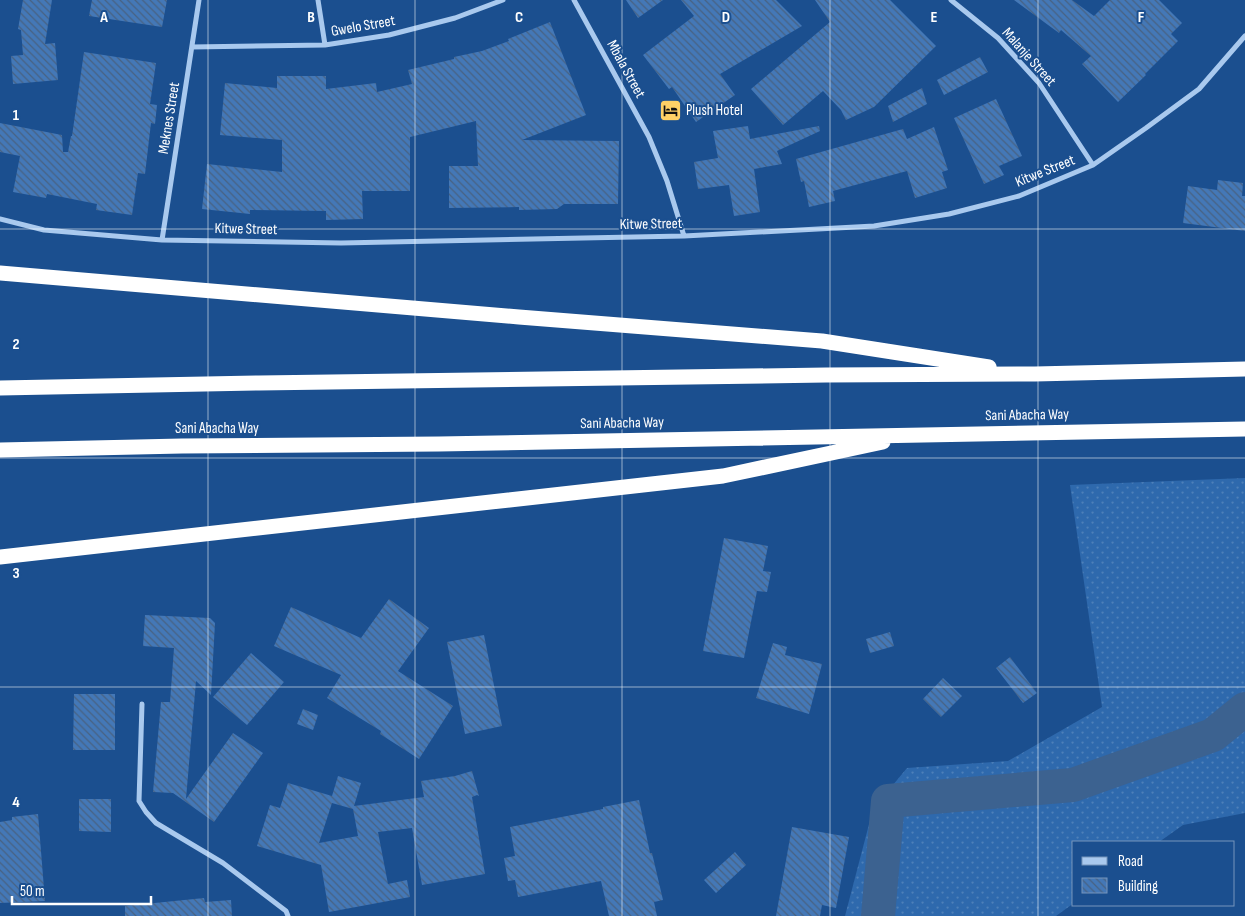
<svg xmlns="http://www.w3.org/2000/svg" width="1245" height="916" font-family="'Sofia Sans Condensed',sans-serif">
<defs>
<pattern id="grass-dots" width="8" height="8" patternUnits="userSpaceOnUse" patternTransform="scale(1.25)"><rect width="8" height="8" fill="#2e69ad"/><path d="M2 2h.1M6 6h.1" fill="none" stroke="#4d80b9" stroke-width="1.8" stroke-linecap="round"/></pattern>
<pattern id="building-back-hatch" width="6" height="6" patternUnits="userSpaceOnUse" patternTransform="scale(1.25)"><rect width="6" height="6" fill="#4478b7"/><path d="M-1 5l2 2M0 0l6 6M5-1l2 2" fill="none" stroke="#486282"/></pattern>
</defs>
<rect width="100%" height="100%" fill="#1b4f8f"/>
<path fill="url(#grass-dots)" d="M 1245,478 L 1245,813 L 1183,825 L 1159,842 L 1074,842 L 1074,903 L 1056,916 L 845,916 L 873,809 L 907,768 L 1008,761 L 1102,707 L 1070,485 Z"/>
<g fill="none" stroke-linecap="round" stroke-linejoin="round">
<path stroke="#3c6290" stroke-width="34" d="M 878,916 L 888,801 L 1073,785 L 1213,735 L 1245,709"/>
</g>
<path fill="url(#building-back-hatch)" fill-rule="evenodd" d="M 23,0 L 52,0 L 45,44 L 55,43 L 58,80 L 13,84 L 11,56 L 23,55 L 21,30 L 18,29 Z
M 92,0 L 167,0 L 162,27 L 89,16 Z
M 626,0 L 663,0 L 638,18 Z
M 681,0 L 776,0 L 802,26 L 720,74 L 735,95 L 696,122 L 672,87 L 669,89 L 643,55 L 694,16 Z
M 815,0 L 890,0 L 936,46 L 874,107 L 846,120 L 841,110 L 823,91 L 783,125 L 751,89 L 830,22 Z
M 1014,0 L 1072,0 L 1094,16 L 1110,0 L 1159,0 L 1182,23 L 1171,34 L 1178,41 L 1145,74 L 1146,75 L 1118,102 L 1082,64 L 1091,56 L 1061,30 L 1059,33 Z
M 550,22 L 586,115 L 522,140 L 619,141 L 618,204 L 564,204 L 557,209 L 519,210 L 519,207 L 449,208 L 449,166 L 478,166 L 476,121 L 410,137 L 410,191 L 362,191 L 363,219 L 326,220 L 326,211 L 250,210 L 250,214 L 202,209 L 207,164 L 282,172 L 282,140 L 220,135 L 225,83 L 277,88 L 277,76 L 326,76 L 326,89 L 376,83 L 377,92 L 412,84 L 408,70 L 454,59 L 454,57 L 482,51 L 509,41 L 508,39 Z
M 84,52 L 156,63 L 150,104 L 157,105 L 155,124 L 151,123 L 145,174 L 138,173 L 132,215 L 96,210 L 97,204 L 47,194 L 46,198 L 13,192 L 20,156 L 0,152 L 0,123 L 62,135 L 63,152 L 68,152 L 71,136 L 72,136 Z
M 980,57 L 988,72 L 944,95 L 937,80 Z
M 922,88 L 927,104 L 893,122 L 888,106 Z
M 996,99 L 1022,156 L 999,166 L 1004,175 L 984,184 L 954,118 Z
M 748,126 L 750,139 L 819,126 L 820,131 L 777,151 L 782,164 L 754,169 L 760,212 L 734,216 L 729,185 L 698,189 L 694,162 L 718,158 L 713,131 Z
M 934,127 L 948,170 L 942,172 L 947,188 L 915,198 L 907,171 L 833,191 L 835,201 L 809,207 L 804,181 L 801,182 L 796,159 L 903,129 L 907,139 Z
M 1218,180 L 1243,183 L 1242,196 L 1245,196 L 1245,231 L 1183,223 L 1188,186 L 1217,190 Z
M 724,538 L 768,546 L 763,571 L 771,572 L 767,592 L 757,591 L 744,658 L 703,651 Z
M 389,599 L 429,628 L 398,671 L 453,706 L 419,759 L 380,734 L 381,731 L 327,698 L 341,675 L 274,646 L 291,607 L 361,638 Z
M 145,615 L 210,618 L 215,623 L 211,695 L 196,681 L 186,799 L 233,733 L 263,753 L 214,822 L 173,793 L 153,792 L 161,702 L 170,702 L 174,648 L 143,646 Z
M 890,632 L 894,646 L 870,653 L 866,639 Z
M 484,635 L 502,726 L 465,734 L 447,642 Z
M 773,643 L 787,647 L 785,655 L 822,664 L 809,714 L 756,698 Z
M 251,653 L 284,682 L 247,725 L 213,697 Z
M 1010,657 L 1037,693 L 1023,703 L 996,668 Z
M 943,678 L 962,696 L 941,717 L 923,699 Z
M 74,694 L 115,694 L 115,750 L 73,750 Z
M 303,709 L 318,715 L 313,730 L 297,724 Z
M 472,771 L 479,796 L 477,795 L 472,797 L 485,874 L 422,885 L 412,828 L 378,832 L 388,884 L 407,880 L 410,897 L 329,912 L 321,865 L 257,846 L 270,805 L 280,808 L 288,783 L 332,796 L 338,776 L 361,783 L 354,806 L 424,797 L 421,781 L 455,776 ZM 332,803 L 353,809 L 358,836 L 319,843 Z
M 79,799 L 111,799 L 111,832 L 79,831 Z
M 639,800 L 650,853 L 652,853 L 663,900 L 654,902 L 657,916 L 609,916 L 601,881 L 518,897 L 515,880 L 508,881 L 504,858 L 515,856 L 510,827 L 603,809 L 603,807 Z
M 38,814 L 45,901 L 0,903 L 0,822 L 12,820 L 12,817 Z
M 792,827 L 849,837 L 836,908 L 822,905 L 820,916 L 776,916 Z
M 735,852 L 746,865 L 716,893 L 704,880 Z
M 204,898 L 205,902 L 231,900 L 232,916 L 125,916 L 125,906 Z"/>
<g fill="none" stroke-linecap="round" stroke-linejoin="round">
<path stroke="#a9c9ee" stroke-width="5" d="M 318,0 L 325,45
M 574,0 L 649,137 L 667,181 L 684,236
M 951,0 L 998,38 L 1039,83 L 1093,165
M 192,47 L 325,45 L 389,35 L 455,18 L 503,0
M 0,219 L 44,230 L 162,240 L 341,243 L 684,236 L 874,226 L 949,214 L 1019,196 L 1093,165 L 1146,128 L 1199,89 L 1245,36
M 162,240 L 199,0
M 142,704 L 139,801 L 146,812 L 156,823 L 223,863 L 286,911 L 288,916"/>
<path stroke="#fff" stroke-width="15" d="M 0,273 L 519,317 L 822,341 L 989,367
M 0,388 L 259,383 L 826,375 L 1035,374 L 1245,369
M 0,450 L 182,446 L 439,444 L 1245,429
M 0,557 L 723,476 L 883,442"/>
</g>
<path fill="none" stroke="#fff" stroke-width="1" stroke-opacity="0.55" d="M 208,0 L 208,916M 415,0 L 415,916M 622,0 L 622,916M 830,0 L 830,916M 1038,0 L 1038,916M 0,229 L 1245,229M 0,458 L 1245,458M 0,687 L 1245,687"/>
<defs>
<symbol id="hotel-square" viewBox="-11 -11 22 22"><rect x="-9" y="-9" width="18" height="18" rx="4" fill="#ffd166" stroke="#1b4f8f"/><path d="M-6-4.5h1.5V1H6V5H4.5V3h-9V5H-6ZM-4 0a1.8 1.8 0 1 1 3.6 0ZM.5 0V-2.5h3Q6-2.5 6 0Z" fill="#111"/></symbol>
</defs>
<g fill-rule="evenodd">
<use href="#hotel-square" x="658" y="98" width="25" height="25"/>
</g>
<g text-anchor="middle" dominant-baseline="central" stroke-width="4" stroke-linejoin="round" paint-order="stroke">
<g font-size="15" fill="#fff" stroke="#1b4f8f">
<text transform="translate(363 26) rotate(-10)">Gwelo Street</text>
<text transform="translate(1029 57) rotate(48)">Malanje Street</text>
<text transform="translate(626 69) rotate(61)">Mbala Street</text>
<text transform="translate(169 118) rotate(-81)">Meknes Street</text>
<text transform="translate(1045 171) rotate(-22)">Kitwe Street</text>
<text transform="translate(651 224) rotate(-1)">Kitwe Street</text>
<text transform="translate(246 229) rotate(1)">Kitwe Street</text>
<text transform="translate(1027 415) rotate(-1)">Sani Abacha Way</text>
<text transform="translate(622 423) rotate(-1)">Sani Abacha Way</text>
<text x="217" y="428">Sani Abacha Way</text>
</g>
<g font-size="15" fill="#fff" stroke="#1b4f8f" text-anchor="start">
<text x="686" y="110">Plush Hotel</text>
</g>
</g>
<g font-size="16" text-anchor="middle" font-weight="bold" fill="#fff" stroke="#1b4f8f" stroke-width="4" stroke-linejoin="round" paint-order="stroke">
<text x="104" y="22">A</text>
<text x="311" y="22">B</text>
<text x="519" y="22">C</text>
<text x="726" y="22">D</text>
<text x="934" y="22">E</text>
<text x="1141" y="22">F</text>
<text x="16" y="120">1</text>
<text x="16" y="349">2</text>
<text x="16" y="578">3</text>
<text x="16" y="807">4</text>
</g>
<rect x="1072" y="841" width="162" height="65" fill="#1b4f8f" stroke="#7695bc"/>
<rect x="1082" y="857" width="25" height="8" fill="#a9c9ee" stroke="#7695bc"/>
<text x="1118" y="866" font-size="15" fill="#ffffff">Road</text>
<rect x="1082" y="878" width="25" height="15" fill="url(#building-back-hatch)" stroke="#7695bc"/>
<text x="1118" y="891" font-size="15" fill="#ffffff">Building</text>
<path d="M12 896v8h139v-8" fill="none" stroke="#ffffff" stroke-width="2.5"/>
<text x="20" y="896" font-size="15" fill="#ffffff" stroke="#1b4f8f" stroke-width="4" paint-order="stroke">50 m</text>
</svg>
